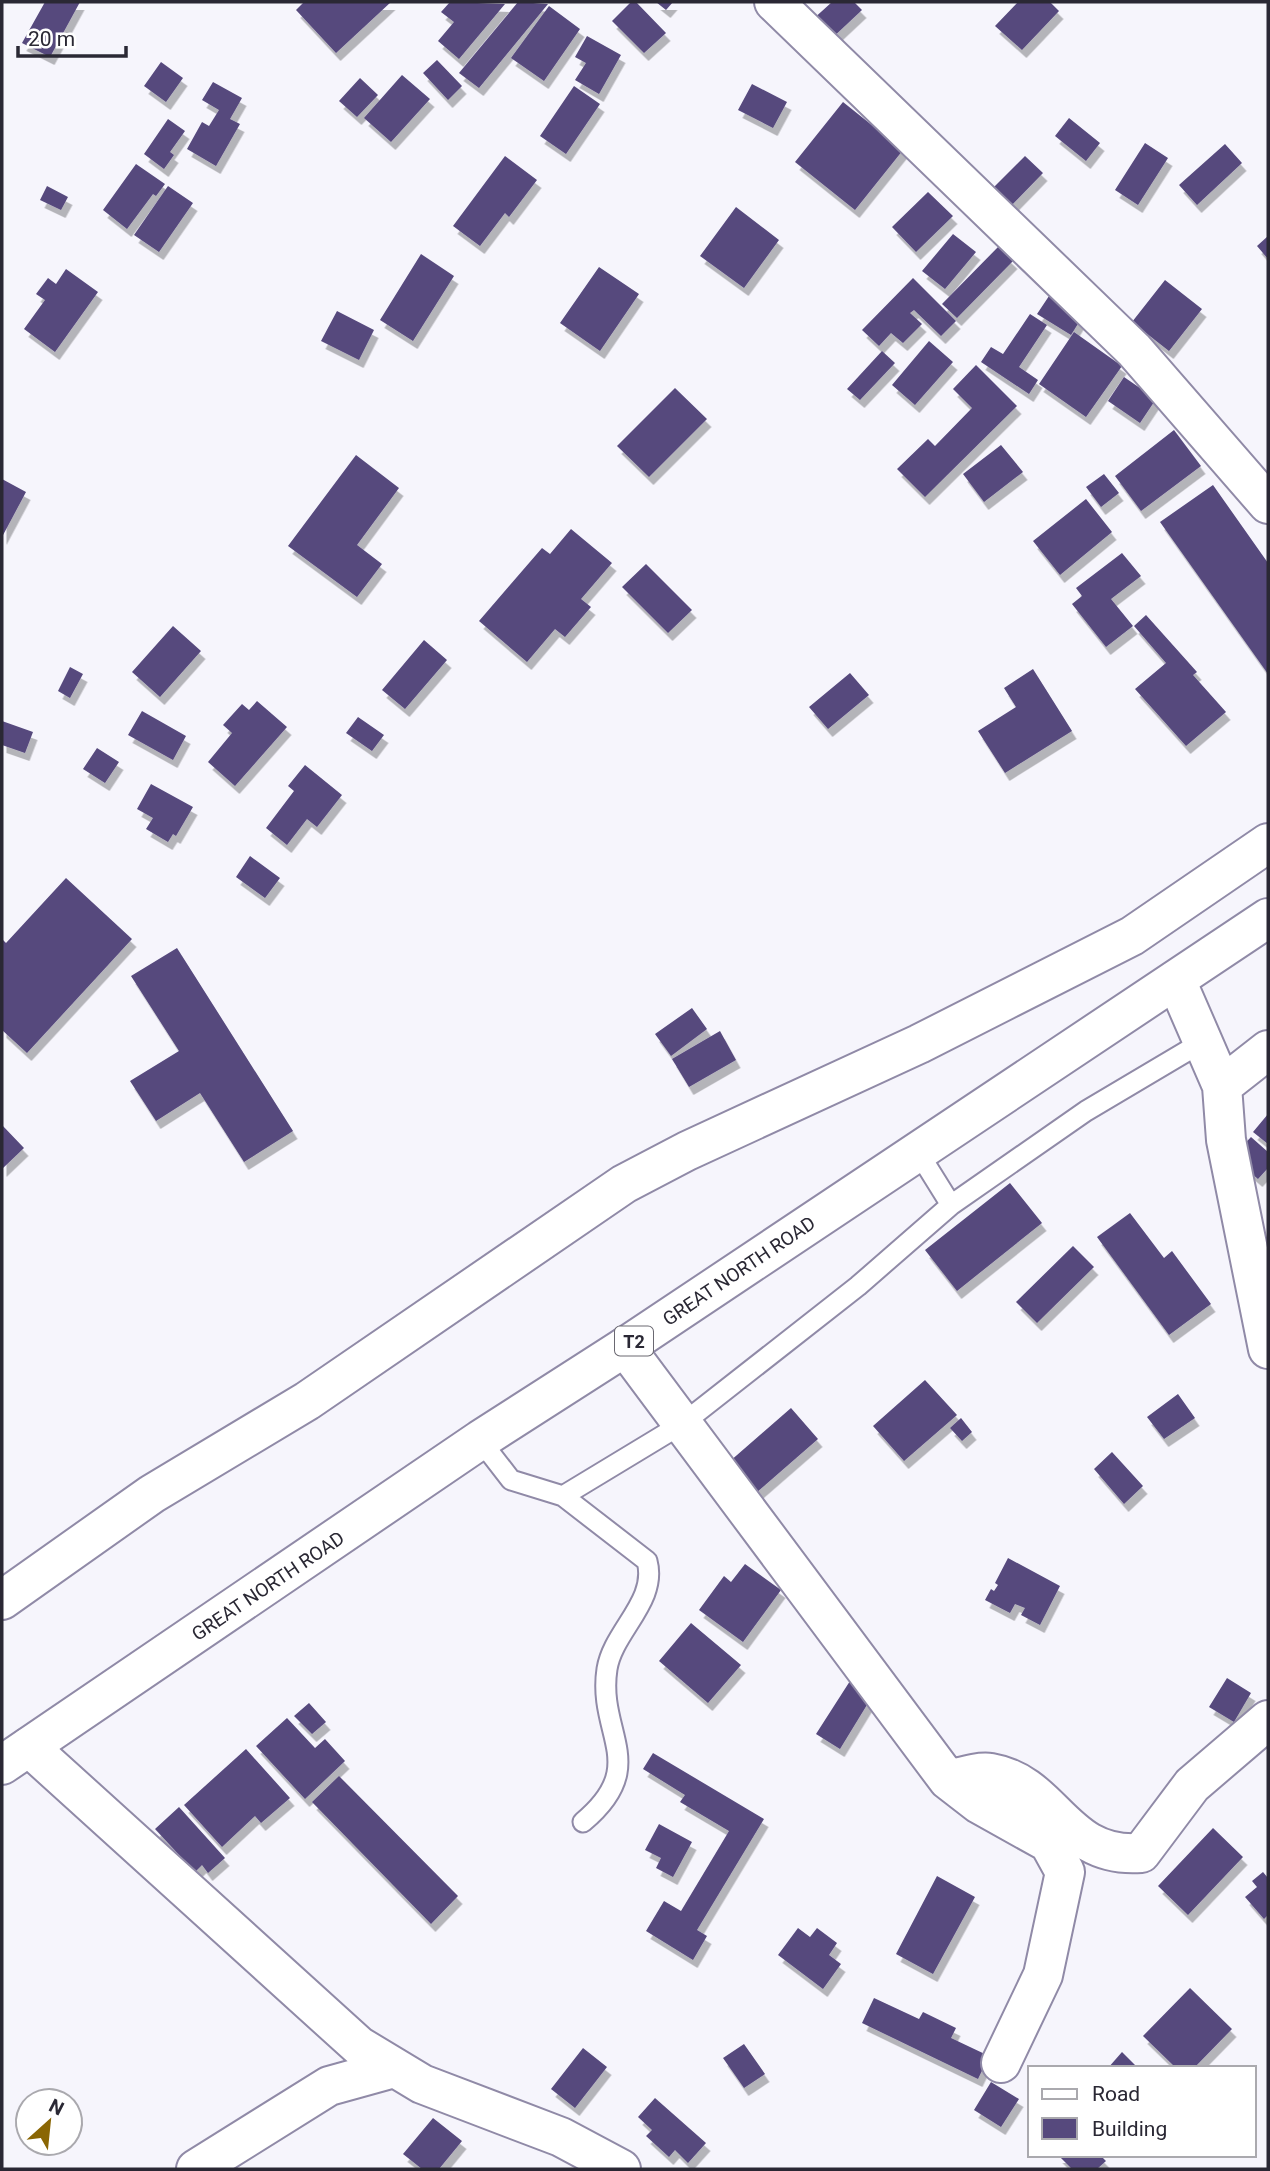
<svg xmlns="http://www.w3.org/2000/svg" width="1270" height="2171" font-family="Roboto,sans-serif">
<defs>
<filter id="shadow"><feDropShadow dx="4.5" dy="8" stdDeviation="0" flood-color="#0004"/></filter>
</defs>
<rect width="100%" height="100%" fill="#f6f5fc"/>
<path fill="#56497d" filter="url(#shadow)" d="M 45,2 L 80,2 L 50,57 L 22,43 Z
M 304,2 L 391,2 L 336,53 L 296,10 Z
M 450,2 L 505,4 L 459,59 L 438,41 L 454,22 L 441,12 Z
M 518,2 L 548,4 L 479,88 L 459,73 Z
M 631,2 L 636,2 L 666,33 L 644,53 L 612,21 Z
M 656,2 L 673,2 L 666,10 Z
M 832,2 L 854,2 L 862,10 L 830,40 L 811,21 Z
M 1018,2 L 1050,2 L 1059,11 L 1022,50 L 995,26 Z
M 549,6 L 580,29 L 544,81 L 511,58 Z
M 587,36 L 621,55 L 599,94 L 575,80 L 586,63 L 575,57 Z
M 437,60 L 462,86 L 448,100 L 423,73 Z
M 161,62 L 183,78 L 166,102 L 144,86 Z
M 402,75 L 430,99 L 391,142 L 364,118 Z
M 360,78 L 378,95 L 357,117 L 339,101 Z
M 213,82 L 242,98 L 230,119 L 240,124 L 216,166 L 187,149 L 202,122 L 209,126 L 219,110 L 202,100 Z
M 752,84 L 787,102 L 773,128 L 738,110 Z
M 574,86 L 600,104 L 566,154 L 540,136 Z
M 843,102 L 903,150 L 855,210 L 795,162 Z
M 1069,118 L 1100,143 L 1086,161 L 1055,136 Z
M 168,119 L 185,131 L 170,152 L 174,155 L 164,169 L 144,154 Z
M 1145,143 L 1168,158 L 1138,205 L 1115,190 Z
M 1225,144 L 1242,163 L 1197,205 L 1179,185 Z
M 505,156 L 537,180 L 509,217 L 505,213 L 480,246 L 453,226 Z
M 1025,156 L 1043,173 L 1007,210 L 989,192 Z
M 136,164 L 165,184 L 156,196 L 153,194 L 127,229 L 103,210 Z
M 47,186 L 68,197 L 61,210 L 40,200 Z
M 168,186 L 193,203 L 159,252 L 134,235 Z
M 928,192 L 953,216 L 916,252 L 892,227 Z
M 736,207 L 779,240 L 744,288 L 700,256 Z
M 953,234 L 976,252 L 945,289 L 922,271 Z
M 1268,236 L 1268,259 L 1257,246 Z
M 998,247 L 1013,261 L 957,318 L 942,304 Z
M 421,254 L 454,276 L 413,341 L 380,320 Z
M 599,267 L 639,294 L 600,351 L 560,323 Z
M 66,269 L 98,292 L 55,352 L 24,329 L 45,300 L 36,294 L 48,278 L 56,284 Z
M 913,278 L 956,321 L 941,336 L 914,310 L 910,313 L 922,324 L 903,343 L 891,333 L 879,346 L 862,330 Z
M 1165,280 L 1202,309 L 1169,351 L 1132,322 Z
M 1051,293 L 1084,314 L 1071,335 L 1037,314 Z
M 337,311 L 374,330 L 359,360 L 321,341 Z
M 1030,314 L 1047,325 L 1019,367 L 1038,380 L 1029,394 L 981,362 L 991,347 L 1003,354 Z
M 1074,332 L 1122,366 L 1086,417 L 1039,384 Z
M 929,341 L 953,362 L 915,405 L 892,385 Z
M 882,351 L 895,363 L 860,400 L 847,389 Z
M 976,365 L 1017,406 L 925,497 L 897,469 L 928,439 L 935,446 L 972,408 L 953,389 Z
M 1124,377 L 1156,399 L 1140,423 L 1108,401 Z
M 675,388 L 707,419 L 649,477 L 617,446 Z
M 1174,430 L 1201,466 L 1141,511 L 1115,476 Z
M 1001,445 L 1023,472 L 984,502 L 963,474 Z
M 356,455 L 399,488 L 357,545 L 382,564 L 357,597 L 288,546 Z
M 1104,474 L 1119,493 L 1101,507 L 1086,487 Z
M 2,479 L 26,492 L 2,537 Z
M 1213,485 L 1268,563 L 1268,674 L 1160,522 Z
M 1086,499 L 1112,532 L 1060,575 L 1033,541 Z
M 571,529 L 612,563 L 581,599 L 591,607 L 565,637 L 555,629 L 527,662 L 479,621 L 542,548 L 550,554 Z
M 1122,553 L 1141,576 L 1111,599 L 1133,626 L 1106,647 L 1072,604 L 1082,596 L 1076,588 Z
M 646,564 L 692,610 L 668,633 L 622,587 Z
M 1146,615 L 1197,672 L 1193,675 L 1226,712 L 1186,746 L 1135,689 L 1166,663 L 1134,626 Z
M 173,626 L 201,651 L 160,697 L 132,672 Z
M 424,640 L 447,660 L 405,709 L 382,690 Z
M 70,667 L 83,674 L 70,698 L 58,691 Z
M 1033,669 L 1072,731 L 1005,773 L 978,731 L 1016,707 L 1004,688 Z
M 850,673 L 869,695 L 828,729 L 809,707 Z
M 257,701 L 287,727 L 235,786 L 208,762 L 232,733 L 223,725 L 242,704 L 249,710 Z
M 142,711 L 186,736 L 173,760 L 128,735 Z
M 358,717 L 384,735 L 372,751 L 346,733 Z
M 2,721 L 33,732 L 25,753 L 2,745 Z
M 97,748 L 119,762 L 105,783 L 83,769 Z
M 305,765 L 342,795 L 317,827 L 307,819 L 287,845 L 266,828 L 294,791 L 288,786 Z
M 151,784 L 193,807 L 176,836 L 173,834 L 168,842 L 146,829 L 153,818 L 137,809 Z
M 250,856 L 280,878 L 265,898 L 236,877 Z
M 66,878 L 132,939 L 27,1053 L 2,1030 L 2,939 L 6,943 Z
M 177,948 L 293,1131 L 244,1162 L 200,1093 L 156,1121 L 130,1081 L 179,1051 L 131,976 Z
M 692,1008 L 707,1029 L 671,1056 L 655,1034 Z
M 720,1031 L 736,1060 L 689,1087 L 672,1059 Z
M 1268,1114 L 1268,1144 L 1253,1132 Z
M 2,1125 L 24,1148 L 2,1169 Z
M 1251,1137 L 1268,1152 L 1268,1168 L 1258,1179 L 1232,1157 Z
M 1010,1183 L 1042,1223 L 957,1291 L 925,1250 Z
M 1130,1213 L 1164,1258 L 1172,1251 L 1211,1304 L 1169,1335 L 1097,1237 Z
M 1073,1246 L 1094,1267 L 1037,1323 L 1016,1302 Z
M 925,1380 L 957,1415 L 904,1461 L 873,1426 Z
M 1178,1394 L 1195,1418 L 1164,1439 L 1147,1417 Z
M 791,1408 L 818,1439 L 756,1493 L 729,1462 Z
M 961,1418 L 972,1432 L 962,1441 L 950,1428 Z
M 1112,1452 L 1143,1486 L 1124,1504 L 1094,1469 Z
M 1008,1558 L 1060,1586 L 1040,1625 L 1021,1615 L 1025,1608 L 1015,1604 L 1010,1613 L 985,1600 L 991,1589 L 994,1591 L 998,1585 L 995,1583 Z
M 745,1564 L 781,1590 L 743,1642 L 699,1610 L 724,1576 L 731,1582 Z
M 691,1623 L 741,1665 L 708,1703 L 659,1661 Z
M 1227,1678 L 1251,1693 L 1234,1722 L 1209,1707 Z
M 850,1681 L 873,1695 L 840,1749 L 816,1734 Z
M 309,1703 L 326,1722 L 312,1734 L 294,1716 Z
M 287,1718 L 315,1748 L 325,1739 L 345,1761 L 305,1799 L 256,1746 Z
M 246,1749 L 290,1798 L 261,1823 L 255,1816 L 222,1847 L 184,1805 Z
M 653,1753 L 764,1819 L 697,1930 L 707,1936 L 693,1960 L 646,1931 L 664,1901 L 681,1911 L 729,1831 L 680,1802 L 685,1795 L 643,1769 Z
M 339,1776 L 458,1896 L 431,1924 L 312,1802 Z
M 179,1807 L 225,1858 L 208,1873 L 202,1865 L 195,1872 L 155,1829 Z
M 659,1824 L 692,1842 L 673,1877 L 656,1868 L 661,1858 L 645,1850 Z
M 1213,1828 L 1243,1857 L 1188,1915 L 1158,1886 Z
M 1263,1872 L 1268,1878 L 1268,1915 L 1264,1919 L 1245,1897 L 1257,1887 L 1252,1881 Z
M 937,1876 L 975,1897 L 933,1974 L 896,1954 Z
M 798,1928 L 810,1937 L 817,1928 L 837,1943 L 829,1955 L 841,1964 L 823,1989 L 778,1955 Z
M 1190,1988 L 1232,2029 L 1194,2068 L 1176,2068 L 1143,2036 Z
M 874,1998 L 919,2019 L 923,2012 L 956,2028 L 951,2038 L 989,2056 L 978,2079 L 862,2023 Z
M 744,2044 L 765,2074 L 744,2088 L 723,2058 Z
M 583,2048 L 607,2067 L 575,2108 L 551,2089 Z
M 1122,2052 L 1138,2068 L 1108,2068 Z
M 991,2082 L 1019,2099 L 1001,2127 L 974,2110 Z
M 655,2098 L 706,2143 L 688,2163 L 675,2150 L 669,2157 L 646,2136 L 652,2130 L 638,2117 Z
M 433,2118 L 462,2141 L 439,2169 L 422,2169 L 403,2154 Z
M 1058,2155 L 1100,2155 L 1106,2161 L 1097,2169 L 1072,2169 Z"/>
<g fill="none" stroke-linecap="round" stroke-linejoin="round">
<defs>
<path id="lane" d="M 918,1152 L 951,1205
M 480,1440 L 511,1480 L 563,1496 L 647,1561 C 658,1601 613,1631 607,1669 C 597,1734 651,1765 583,1822
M 563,1496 L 682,1424 L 858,1286 L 951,1205 L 1086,1111 L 1204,1041"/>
<path id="street" d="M 774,2 L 1134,350 L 1268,504
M 1176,980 L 1222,1086 L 1226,1140 L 1268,1349
M 1222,1086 L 1268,1050
M 625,1347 L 948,1780 L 979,1804 L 1049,1843 L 1065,1872 L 1043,1975 L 1001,2063
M 2,1600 L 152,1494 L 307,1401 L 624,1184 L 687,1151 L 919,1044 L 1132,936 L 1268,843
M 29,1747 L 359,2046 L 422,2084 L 561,2137 L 621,2169
M 948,1780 C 961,1777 978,1771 991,1773 C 1055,1784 1063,1859 1141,1853 L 1192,1785 L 1268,1720
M 196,2169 L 329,2086 L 394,2068"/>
<path id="highway" d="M 2,1765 L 480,1440 L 625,1347 L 1268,918"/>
</defs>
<use href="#lane" stroke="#908aa7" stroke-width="23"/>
<use href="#street" stroke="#908aa7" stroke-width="42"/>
<use href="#highway" stroke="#908aa7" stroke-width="42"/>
<use href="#lane" stroke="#fff" stroke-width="19"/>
<use href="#street" stroke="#fff" stroke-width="38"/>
<use href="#highway" stroke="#fff" stroke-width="38"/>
</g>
<g text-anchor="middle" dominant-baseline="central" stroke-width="7" stroke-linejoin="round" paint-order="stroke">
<rect fill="#fff" stroke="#6a6871" stroke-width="2" x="615" y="1326.5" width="38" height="29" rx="5"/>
<g font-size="18" font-weight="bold" fill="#2a2834">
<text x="634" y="1341">T2</text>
</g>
<g font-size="19" fill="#2a2834" stroke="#fff">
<text transform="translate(739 1271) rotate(-34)">GREAT NORTH ROAD</text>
<text transform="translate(268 1586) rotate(-34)">GREAT NORTH ROAD</text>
</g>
</g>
<rect width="1270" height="2171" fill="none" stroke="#2a2834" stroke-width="7"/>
<rect x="1028" y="2066" width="228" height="91" fill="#ffffff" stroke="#aaa9ae" stroke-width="2"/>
<rect x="1042" y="2089" width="35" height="10" fill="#ffffff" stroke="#aaa9ae" stroke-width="2"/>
<text x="1092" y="2101" font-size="21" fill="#2a2834">Road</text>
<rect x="1042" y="2118" width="35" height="21" fill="#56497d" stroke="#aaa9ae" stroke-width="2"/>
<text x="1092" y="2136" font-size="21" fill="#2a2834">Building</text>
<g transform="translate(49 2122) rotate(27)"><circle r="33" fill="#ffffff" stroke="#aaa9ae" stroke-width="2"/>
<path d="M0-5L12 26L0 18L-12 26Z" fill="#8a6604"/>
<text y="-10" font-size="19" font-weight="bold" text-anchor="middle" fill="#2a2834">N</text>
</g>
<path d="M18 46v10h108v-10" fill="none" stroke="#2a2834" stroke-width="3.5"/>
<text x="28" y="46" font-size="21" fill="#2a2834" stroke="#ffffff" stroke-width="5" paint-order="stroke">20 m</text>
</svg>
